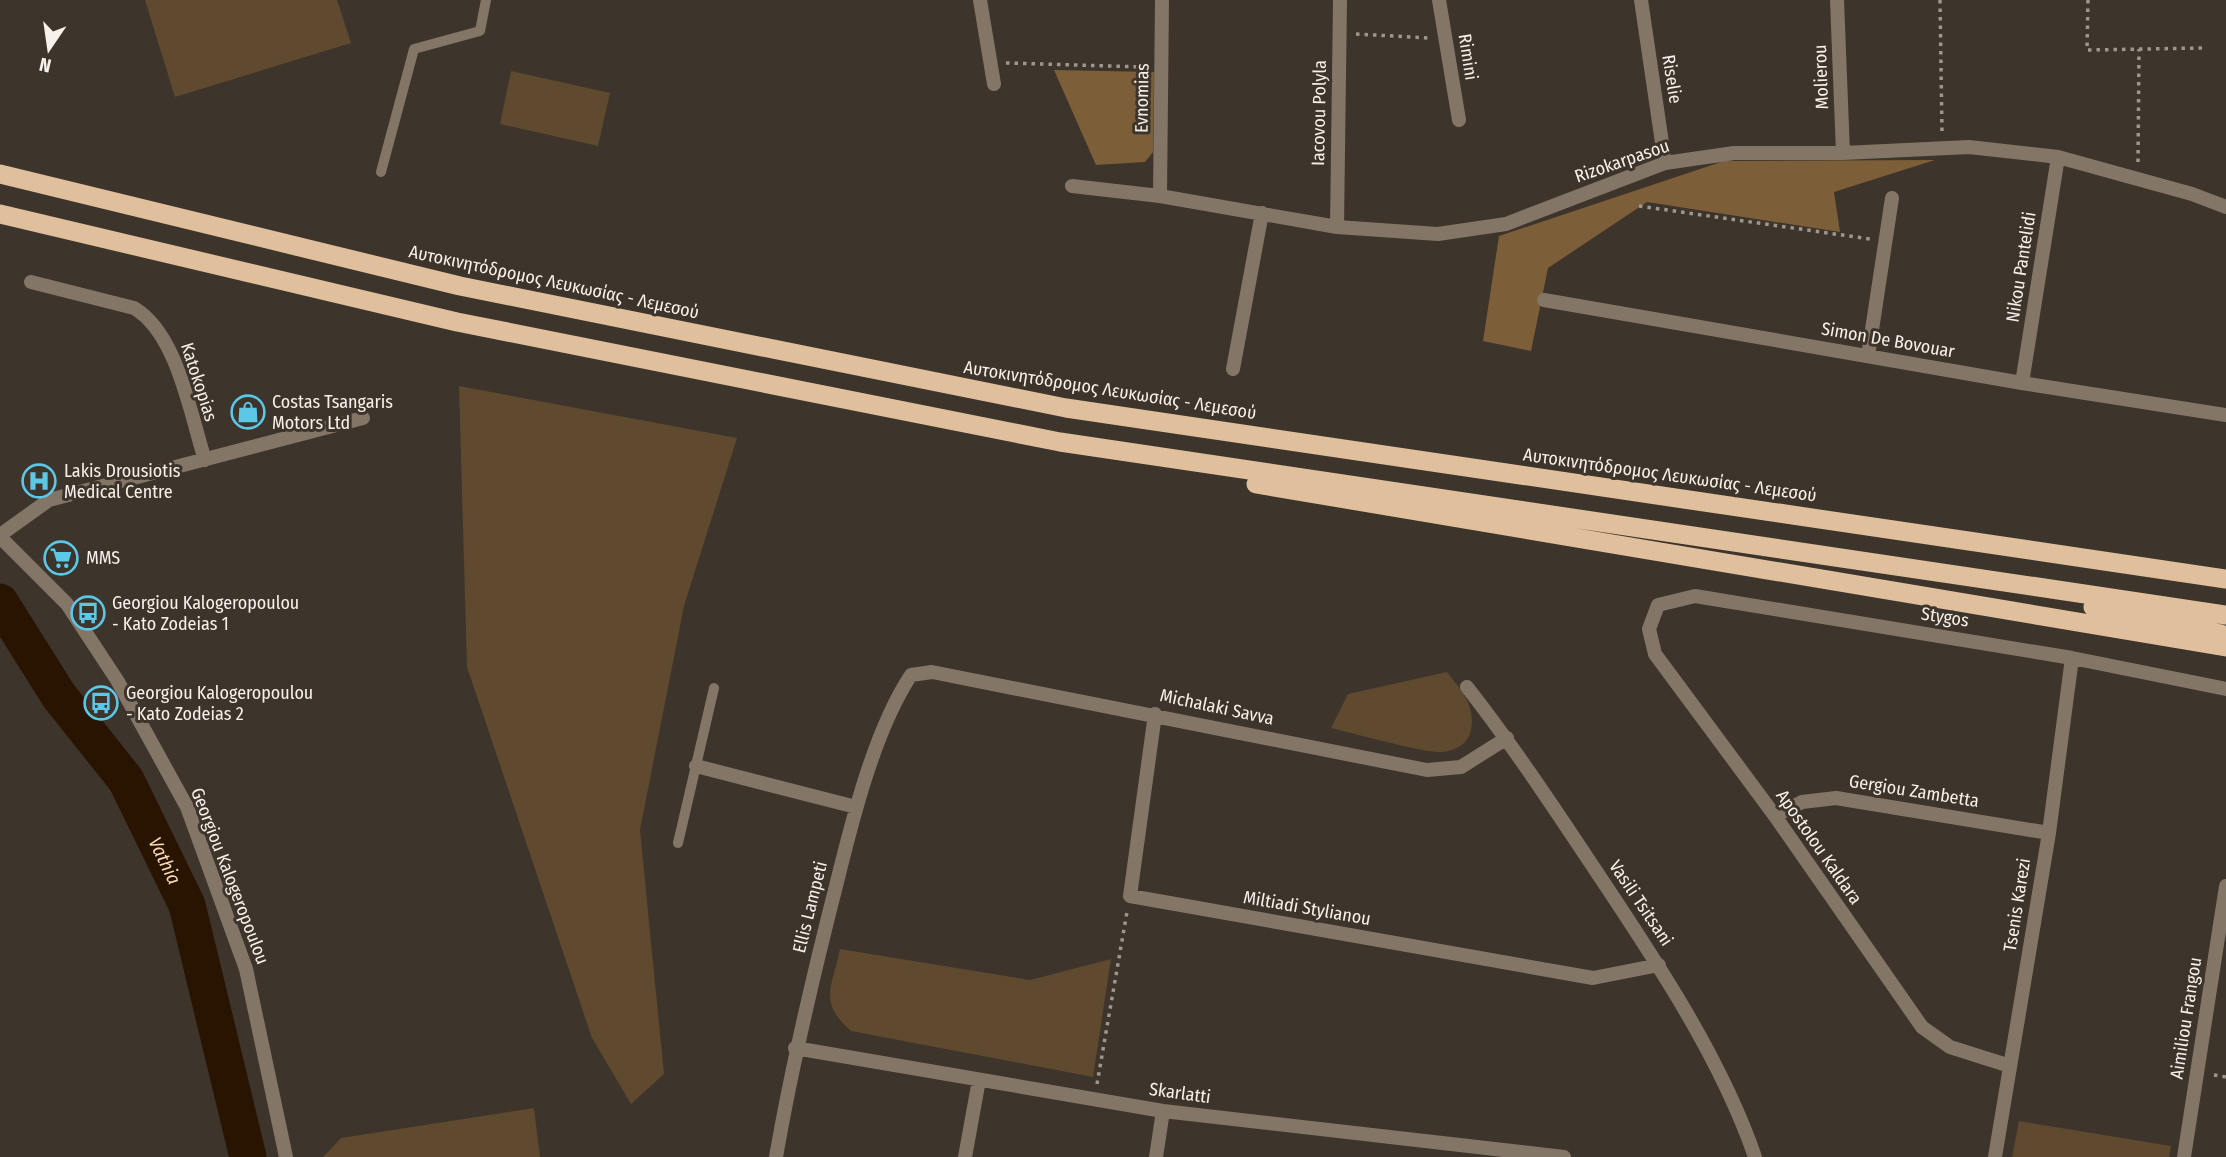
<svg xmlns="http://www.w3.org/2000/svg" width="2226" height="1157" font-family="'Fira Sans Condensed',sans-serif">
<rect width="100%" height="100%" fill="#3d342b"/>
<path fill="#5f492f" d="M 145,0 L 337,0 L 351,43 L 175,97 Z
M 511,71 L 610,93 L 598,146 L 500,124 Z
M 459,386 L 737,438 L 684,606 L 640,830 L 664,1074 L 631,1104 L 592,1038 L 467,667 Z
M 1447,672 C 1461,690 1476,706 1471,730 C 1468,744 1457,750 1443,752 C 1426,754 1353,733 1331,728 L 1348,694 Z
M 840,949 L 1030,980 L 1111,959 L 1093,1077 L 851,1031 C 818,1002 832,988 840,949 Z
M 534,1108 L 540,1157 L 323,1157 L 341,1138 Z
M 2019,1121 L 2171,1146 L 2169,1157 L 2012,1157 Z"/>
<path fill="#7c5e39" d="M 1054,70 L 1154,72 L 1153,152 L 1145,162 L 1096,165 Z
M 1935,160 L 1834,192 L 1840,232 L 1647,202 L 1548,268 L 1531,351 L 1483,341 L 1499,236 L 1724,161 Z"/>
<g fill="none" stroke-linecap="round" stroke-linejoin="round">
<path stroke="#281400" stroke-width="37" id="s1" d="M 0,602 L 59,696 L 126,780 L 187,905 L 248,1157"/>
<path stroke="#9e9790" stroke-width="3.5" stroke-dasharray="3.5 5" stroke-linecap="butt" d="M 1940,0 L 1942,132
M 2088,0 L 2087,50 L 2203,48
M 1356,34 L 1429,38
M 1006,63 L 1145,67
M 2138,162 L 2139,49
M 1639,206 L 1870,239
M 2214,1075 L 2226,1077
M 1097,1084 L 1127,912"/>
<path stroke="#847666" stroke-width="10" d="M 381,172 L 414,49 L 480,31 L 486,0
M 678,843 L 714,688"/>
<path stroke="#847666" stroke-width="14" d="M 980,0 L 994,84
M 1439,0 L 1459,120
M 1641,0 L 1665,163
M 1837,0 L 1843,153
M 1072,186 L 1160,196 L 1337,227 L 1438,234 L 1506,224 L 1665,163 L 1734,153 L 1843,153 L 1969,147 L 2058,157 L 2192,194 L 2226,207
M 1160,196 L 1162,0
M 1337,227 L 1340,0
M 31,282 L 134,308 C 177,333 190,413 205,460
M 1544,300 L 2022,383 L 2226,415
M 1868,356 L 1892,198
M 1233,369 L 1262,213
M 2022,383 L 2058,157
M 0,535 L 49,500 L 363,418
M 1467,687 C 1514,747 1556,811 1598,874 C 1656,961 1721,1058 1755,1157
M 1155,714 L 1130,896 L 1593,978 L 1659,965
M 696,766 L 856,807
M 1775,816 L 1802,802 L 1836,798 L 2049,833
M 795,1048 L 1163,1111 L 1564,1157
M 2010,1066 L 1950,1047 L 1922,1027 L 1775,816 L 1655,654 L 1649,629 L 1658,605 L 1695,596 L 2072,658 L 2226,689
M 776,1157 C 792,1065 813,976 836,886 C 852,821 874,731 911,675 L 932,672 L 1427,770 L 1461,767 L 1507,738
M 965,1157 L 979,1080
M 1156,1157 L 1163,1111
M 1995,1157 L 2049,833 L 2072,658
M 2184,1157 L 2226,886"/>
<path stroke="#847666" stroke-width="14" d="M 0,537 L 67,604 L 117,680 L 187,807 L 246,969 L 286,1157"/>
<path stroke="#e0c09c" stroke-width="19" d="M 0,174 L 460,286 L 1066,408 L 2226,579
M 0,214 L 457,322 L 1060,442 L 2226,615
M 1256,484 L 2226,647
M 2093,607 L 2221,634"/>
</g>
<defs>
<symbol id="shop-ring" viewBox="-11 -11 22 22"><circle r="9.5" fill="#3d342b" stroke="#5dc7e8" stroke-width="1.5"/><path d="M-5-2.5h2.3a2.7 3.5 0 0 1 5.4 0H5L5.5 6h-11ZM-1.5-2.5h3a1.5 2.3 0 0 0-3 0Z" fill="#5dc7e8"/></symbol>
<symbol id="hospital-ring" viewBox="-11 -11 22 22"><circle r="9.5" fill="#3d342b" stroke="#5dc7e8" stroke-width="1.5"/><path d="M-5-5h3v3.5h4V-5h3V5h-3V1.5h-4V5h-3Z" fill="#5dc7e8"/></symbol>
<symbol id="supermarket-ring" viewBox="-11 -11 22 22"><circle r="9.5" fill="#3d342b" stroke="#5dc7e8" stroke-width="1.5"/><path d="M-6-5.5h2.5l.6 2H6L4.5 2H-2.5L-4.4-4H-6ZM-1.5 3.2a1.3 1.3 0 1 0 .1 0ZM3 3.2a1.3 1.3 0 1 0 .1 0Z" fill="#5dc7e8"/></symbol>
<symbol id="bus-ring" viewBox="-11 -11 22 22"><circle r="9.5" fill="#3d342b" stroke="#5dc7e8" stroke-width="1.5"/><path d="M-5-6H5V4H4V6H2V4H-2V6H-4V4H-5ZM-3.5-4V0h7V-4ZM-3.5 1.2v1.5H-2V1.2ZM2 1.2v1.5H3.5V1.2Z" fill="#5dc7e8"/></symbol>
</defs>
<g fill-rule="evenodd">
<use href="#shop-ring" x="229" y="393" width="38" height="38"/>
<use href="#hospital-ring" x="20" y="462" width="38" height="38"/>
<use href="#supermarket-ring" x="42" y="539" width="38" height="38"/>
<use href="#bus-ring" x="69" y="594" width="38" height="38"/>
<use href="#bus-ring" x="82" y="684" width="38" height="38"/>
</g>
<g text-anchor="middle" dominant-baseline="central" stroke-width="6" stroke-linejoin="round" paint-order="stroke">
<g font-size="18" fill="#f6f1eb" stroke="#3d342b">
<text transform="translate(1468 57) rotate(81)">Rimini</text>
<text transform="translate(1821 77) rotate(-92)">Molierou</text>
<text transform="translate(1672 79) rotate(81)">Riselie</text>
<text transform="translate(1142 98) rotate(-89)">Evnomias</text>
<text transform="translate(1319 113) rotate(-89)">Iacovou Polyla</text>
<text transform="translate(1622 161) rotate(-19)">Rizokarpasou</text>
<text transform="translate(2021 267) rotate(-81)">Nikou Pantelidi</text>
<text transform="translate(554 282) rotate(12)">Αυτοκινητόδρομος Λευκωσίας - Λεμεσού</text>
<text transform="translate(1888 340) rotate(10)">Simon De Bovouar</text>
<text transform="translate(199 382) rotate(72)">Katokopias</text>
<text transform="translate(1110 390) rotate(9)">Αυτοκινητόδρομος Λευκωσίας - Λεμεσού</text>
<text transform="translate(1670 475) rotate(8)">Αυτοκινητόδρομος Λευκωσίας - Λεμεσού</text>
<text transform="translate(1945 617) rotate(9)">Stygos</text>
<text transform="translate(1217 707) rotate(12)">Michalaki Savva</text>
<text transform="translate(1914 791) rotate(9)">Gergiou Zambetta</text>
<text transform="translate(1819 847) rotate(55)">Apostolou Kaldara</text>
<text transform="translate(230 876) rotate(69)">Georgiou Kalogeropoulou</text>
<text transform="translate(1641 903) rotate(56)">Vasili Tsitsani</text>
<text transform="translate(2017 905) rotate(-81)">Tsenis Karezi</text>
<text transform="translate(810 907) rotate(-76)">Ellis Lampeti</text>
<text transform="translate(1307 908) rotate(10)">Miltiadi Stylianou</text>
<text transform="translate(2186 1018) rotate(-81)">Aimiliou Frangou</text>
<text transform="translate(1180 1093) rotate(8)">Skarlatti</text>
</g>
<g font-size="18" fill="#f6f1eb" stroke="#3d342b" text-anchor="start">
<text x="272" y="402">Costas Tsangaris<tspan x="272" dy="21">Motors Ltd</tspan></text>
<text x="64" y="471">Lakis Drousiotis<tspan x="64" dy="21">Medical Centre</tspan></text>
<text x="86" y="558">MMS</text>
<text x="112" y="603">Georgiou Kalogeropoulou<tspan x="112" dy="21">- Kato Zodeias 1</tspan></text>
<text x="126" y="693">Georgiou Kalogeropoulou<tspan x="126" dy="21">- Kato Zodeias 2</tspan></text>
</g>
<g font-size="19" font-style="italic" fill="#f9dbb7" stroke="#3d342b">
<text stroke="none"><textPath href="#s1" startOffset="308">Vathia</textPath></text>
</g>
</g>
<g transform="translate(49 49) rotate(193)" stroke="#3d342b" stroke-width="5" paint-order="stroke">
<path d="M0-5L12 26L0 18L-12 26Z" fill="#f6f1eb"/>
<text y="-10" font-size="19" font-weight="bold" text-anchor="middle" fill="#f6f1eb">N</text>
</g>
</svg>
